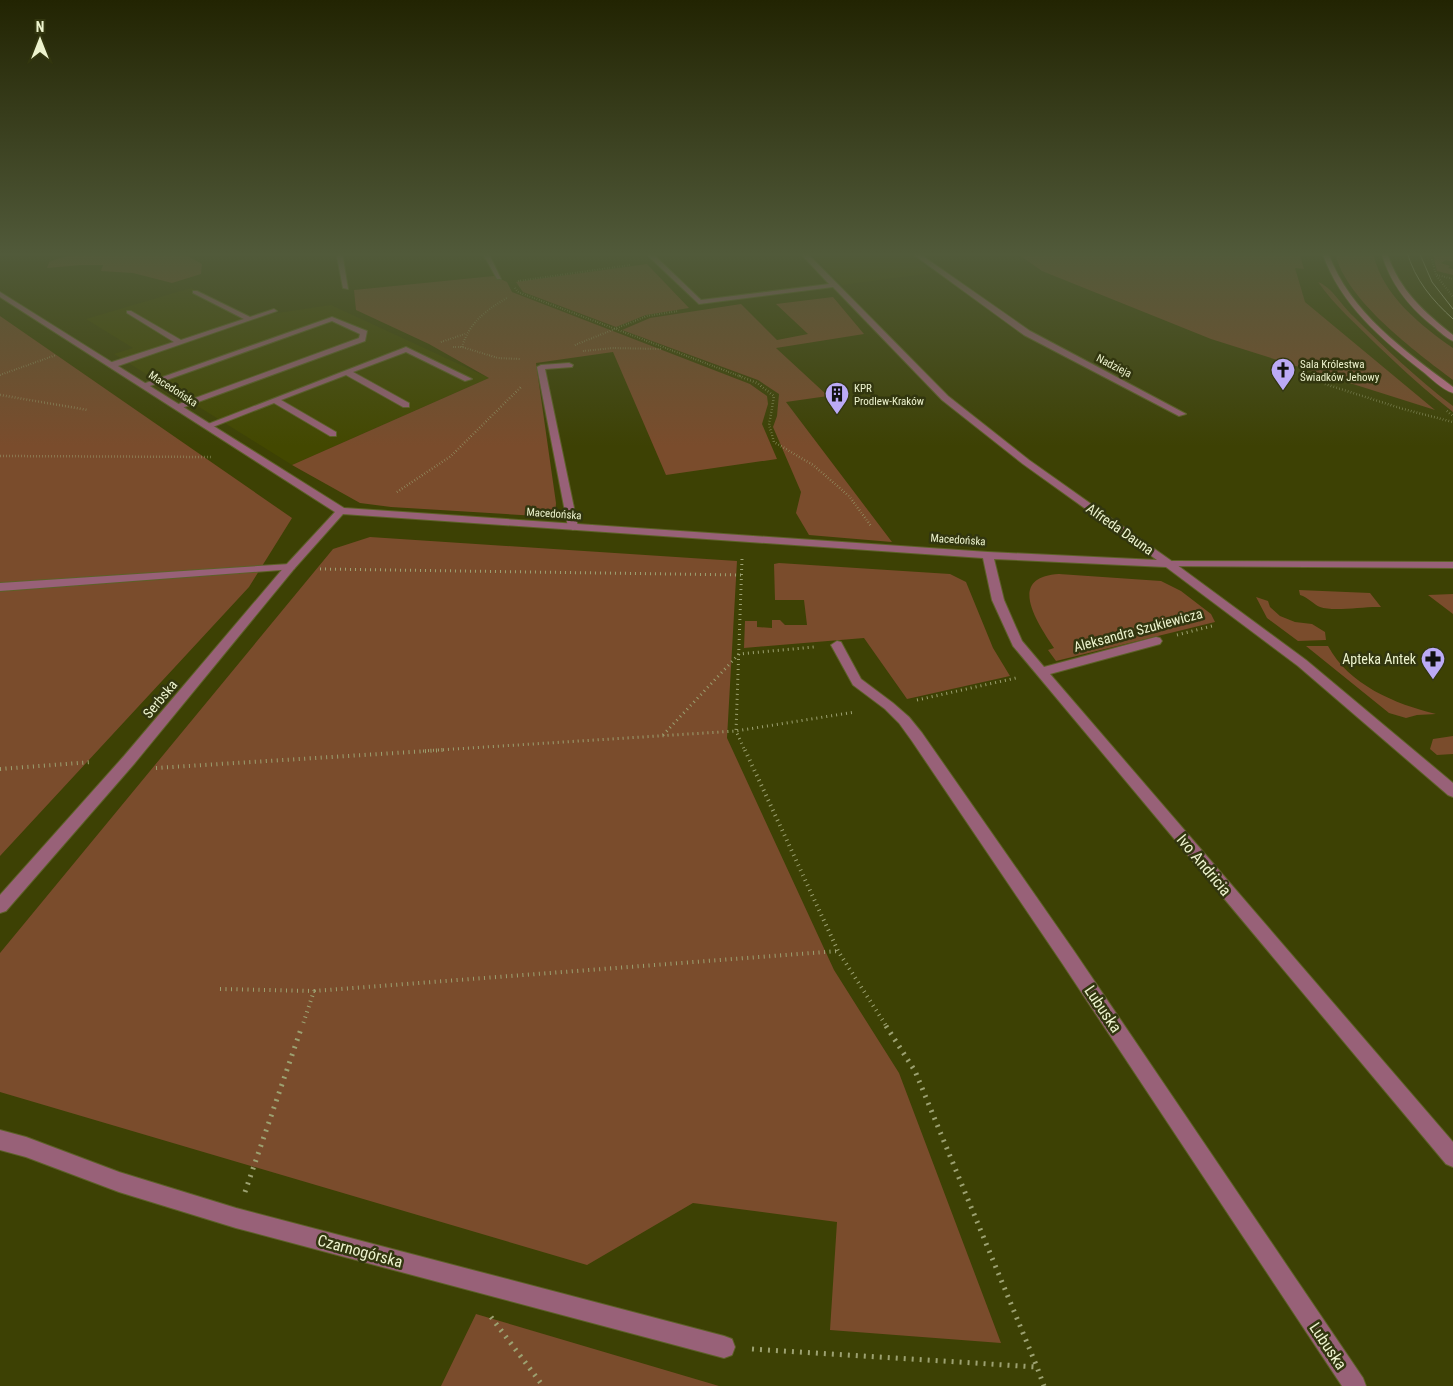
<svg xmlns="http://www.w3.org/2000/svg" width="1453" height="1386" font-family="'Roboto Condensed',sans-serif">
<rect width="100%" height="100%" fill="#3d4104"/>
<path fill="#434800" d="M 810,252 L 908,252 L 933,273 L 842,285 Z
M 191,288 L 250,317 L 331,305 L 489,378 L 292,465 L 114,354 L 133,348 L 86,319 Z"/>
<path fill="#7a4c2c" d="M 89,252 L 172,252 L 184,254 L 202,264 L 201,274 L 172,283 L 133,273 L 101,271 L 103,265 L 81,265 L 47,268 L 49,262 L 59,258 Z
M 1015,252 L 1299,252 L 1304,269 L 1295,268 L 1305,302 L 1435,410 L 1211,339 L 1042,271 Z
M 1335,252 L 1373,252 C 1381,294 1420,325 1453,348 L 1453,380 C 1416,352 1344,299 1335,252 Z
M 1432,252 L 1453,252 L 1453,262 L 1446,260 L 1441,263 L 1450,266 L 1448,268 L 1453,269 L 1453,275 L 1437,271 Z
M 647,264 L 689,308 L 646,315 L 616,327 L 523,292 L 516,282 Z
M 494,276 L 507,282 L 512,292 L 750,384 L 767,396 L 768,404 L 762,424 L 777,459 L 666,475 L 613,352 L 536,363 L 556,503 L 555,517 L 391,507 L 360,503 L 292,465 L 489,378 L 429,344 L 356,310 L 354,290 Z
M 1318,282 C 1332,287 1342,306 1353,316 C 1385,348 1417,379 1453,406 L 1453,412 C 1426,391 1402,369 1378,346 C 1357,325 1335,306 1318,282 Z
M 833,297 L 864,334 L 776,348 L 828,396 L 786,402 L 892,542 L 809,535 L 796,513 L 801,492 L 773,427 L 777,416 L 779,394 L 758,380 L 622,330 L 650,318 L 741,304 L 777,340 L 808,334 L 776,304 Z
M 0,316 L 292,518 L 249,587 L 0,856 Z
M 370,537 L 737,561 L 727,738 L 834,970 L 899,1073 L 1001,1343 L 830,1330 L 837,1222 L 693,1203 L 587,1265 L 0,1092 L 0,953 L 333,549 Z
M 779,563 L 950,574 L 966,582 L 993,648 L 1010,676 L 907,699 L 864,638 L 744,648 L 745,621 L 757,621 L 757,627 L 772,628 L 772,620 L 780,620 L 785,625 L 807,625 L 804,600 L 775,600 L 774,564 Z
M 1059,574 L 1161,581 L 1181,591 L 1211,614 L 1215,622 L 1056,661 L 1048,650 L 1054,648 C 1037,622 1006,577 1059,574 Z
M 1299,590 L 1370,593 L 1381,607 C 1365,606 1334,612 1320,607 C 1314,605 1308,597 1300,595 Z
M 1453,594 L 1453,614 L 1428,595 Z
M 1256,597 L 1268,601 L 1270,607 L 1280,616 L 1295,622 L 1312,624 L 1325,632 L 1326,640 L 1298,641 L 1267,618 Z
M 1306,646 L 1328,646 C 1349,685 1395,704 1436,714 L 1417,715 L 1406,718 L 1389,713 Z
M 1453,736 L 1453,754 L 1437,755 L 1430,749 L 1433,739 Z
M 476,1314 L 719,1386 L 441,1386 Z"/>
<g fill="none" stroke-linecap="round" stroke-linejoin="round">
<defs>
<path id="lane" d="M 193,291 L 197,291 L 250,317 L 274,309 L 277,311 L 115,367 L 109,367 L 109,363 L 174,342 L 127,313 L 127,311 L 131,311 L 181,340 L 244,319 L 193,293 Z
M 332,317 L 367,331 L 365,341 L 179,409 L 176,409 L 176,405 L 359,338 L 360,334 L 332,321 L 147,387 L 140,385 Z
M 406,347 L 472,379 L 465,381 L 406,352 L 353,372 L 409,403 L 409,407 L 403,407 L 346,375 L 281,400 L 336,432 L 336,436 L 330,436 L 274,403 L 210,428 L 203,426 Z
M 569,363 L 573,365 L 572,367 L 545,369 L 578,527 L 573,530 L 568,527 L 537,367 L 541,365 Z
M 1169,561 L 1453,562 L 1453,568 L 1165,566 L 1164,564 Z
M 290,564 L 295,567 L 294,569 L 0,591 L 0,583 Z"/>
<path id="street" d="M 336,252 L 342,252 L 348,289 L 343,288 Z
M 482,252 L 488,252 L 501,279 L 497,279 Z
M 644,252 L 651,252 L 701,300 L 829,284 L 799,252 L 806,252 L 948,396 L 1029,460 L 1173,562 L 1306,660 L 1453,783 L 1453,797 L 1448,795 L 1298,666 L 1166,567 L 994,559 L 1004,600 L 1022,641 L 1044,667 L 1156,637 L 1160,638 L 1162,641 L 1160,644 L 1050,674 L 1453,1142 L 1453,1167 L 1446,1164 L 1013,646 L 992,600 L 983,558 L 343,514 L 294,569 L 134,764 L 6,911 L 0,913 L 0,895 L 124,756 L 286,565 L 335,512 L 0,297 L 0,292 L 344,508 L 988,552 L 1157,560 L 1023,464 L 942,400 L 833,287 L 699,304 Z
M 910,252 L 917,252 L 1030,331 L 1186,414 L 1179,416 L 1024,335 Z
M 837,641 L 841,642 L 861,679 L 893,703 L 909,717 L 922,733 L 1074,951 L 1363,1378 L 1366,1386 L 1342,1386 L 1062,963 L 912,741 L 899,723 L 885,709 L 853,685 L 831,645 Z
M 0,1130 L 26,1137 L 119,1172 L 236,1208 L 724,1336 L 732,1339 L 735,1347 L 732,1355 L 724,1358 L 236,1228 L 119,1192 L 26,1157 L 0,1150 Z"/>
<path id="secondary" d="M 1322,252 L 1328,252 C 1349,312 1404,350 1453,387 L 1453,393 C 1442,390 1431,378 1422,371 C 1381,339 1339,303 1322,252 Z
M 1381,252 L 1387,252 C 1398,289 1424,312 1453,335 L 1453,341 C 1446,338 1440,332 1434,327 C 1409,307 1390,284 1381,252 Z"/>
</defs>
<use href="#lane" stroke="#5d6128" stroke-width="2"/>
<use href="#street" stroke="#5d6128" stroke-width="2"/>
<use href="#secondary" stroke="#5d6128" stroke-width="2"/>
<path stroke="#9ca171" stroke-width="2" stroke-dasharray="0.5 2" stroke-linecap="butt" d="M 1430,252 L 1436,275 L 1453,297
M 1437,275 L 1453,279
M 518,281 L 630,265
M 515,288 L 518,292 L 742,377
M 441,342 L 465,334
M 575,345 L 647,316 L 678,311
M 453,347 L 462,347 L 498,358 L 520,359
M 462,347 C 469,323 486,310 507,298
M 583,351 L 612,348 L 662,349
M 0,375 L 56,355"/>
<path stroke="#9ca171" stroke-width="2.5" stroke-dasharray="0.5 2.5" stroke-linecap="butt" d="M 739,376 L 757,383 L 774,396 L 769,425 L 774,442 L 813,465 L 849,496 L 871,526
M 1325,384 L 1403,409 L 1453,422
M 0,395 L 88,410
M 1447,411 L 1453,416
M 0,456 L 212,457
M 397,492 L 451,456 L 521,387"/>
<path stroke="#9ca171" stroke-width="3" stroke-dasharray="1 4" stroke-linecap="butt" d="M 742,559 L 736,731 L 745,751
M 320,569 L 742,575
M 1177,635 L 1212,626
M 917,700 L 1016,678
M 663,735 L 739,654 L 814,647
M 423,751 L 736,731 L 855,712"/>
<path stroke="#9ca171" stroke-width="4" stroke-dasharray="1 4.5" stroke-linecap="butt" d="M 745,750 L 838,951 L 887,1027
M 156,768 L 443,750
M 0,769 L 92,762
M 220,989 L 314,991 L 302,1027
M 314,991 L 838,951"/>
<path stroke="#9ca171" stroke-width="5" stroke-dasharray="2 6" stroke-linecap="butt" d="M 886,1026 L 915,1071 L 1037,1367
M 245,1192 L 302,1026
M 491,1317 L 543,1386
M 752,1349 L 1037,1367 L 1044,1386"/>
<use href="#lane" fill="#986178" fill-rule="evenodd"/>
<use href="#street" fill="#986178" fill-rule="evenodd"/>
<use href="#secondary" fill="#ca7398" fill-rule="evenodd"/>
<path stroke="#bfc59a" stroke-width="1" d="M 1407,252 C 1415,280 1432,300 1453,319
M 1419,252 L 1432,282 L 1453,309"/>
</g>
<linearGradient id="sky" x2="0" y2="1"><stop stop-color="#222402"/><stop offset="0.57" stop-color="#515a3a"/><stop offset="1" stop-color="#515a3a" stop-opacity="0"/></linearGradient>
<rect width="1453" height="446" fill="url(#sky)"/>
<defs>
<symbol id="church-pin" viewBox="-11 -11 22 30"><path d="M0 17L-7.5 6A9.5 9.5 0 1 1 7.5 6Z" fill="#bbaaf6" stroke="#32360f"/><path d="M-1.2-6h2.4v3.5h3.3v2.4h-3.3V6h-2.4V-.1h-3.3v-2.4h3.3Z" fill="#111"/></symbol>
<symbol id="building-pin" viewBox="-11 -11 22 30"><path d="M0 17L-7.5 6A9.5 9.5 0 1 1 7.5 6Z" fill="#bbaaf6" stroke="#32360f"/><path d="M-4-6H4V6H1V3H-1V6H-4ZM-2.5-4.3h1.7v1.8h-1.7ZM.8-4.3h1.7v1.8H.8ZM-2.5-1h1.7V.8h-1.7ZM.8-1h1.7V.8H.8Z" fill="#111"/></symbol>
<symbol id="pharmacy-pin" viewBox="-11 -11 22 30"><path d="M0 17L-7.5 6A9.5 9.5 0 1 1 7.5 6Z" fill="#bbaaf6" stroke="#32360f"/><path d="M-2-6h4v4h4v4h-4v4h-4v-4h-4v-4h4Z" fill="#111"/></symbol>
</defs>
<g fill-rule="evenodd">
<use href="#church-pin" x="1269" y="356" width="28" height="38"/>
<use href="#building-pin" x="823" y="380" width="28" height="38"/>
<use href="#pharmacy-pin" x="1419" y="645" width="28" height="38"/>
</g>
<g text-anchor="middle" dominant-baseline="central" stroke-width="5" stroke-linejoin="round" paint-order="stroke">
<g font-size="11" fill="#edf3ce" stroke="#32360f" text-anchor="start">
<text x="1300" y="364">Sala Królestwa<tspan x="1300" dy="13">Świadków Jehowy</tspan></text>
<text x="854" y="388">KPR<tspan x="854" dy="13">Prodlew-Kraków</tspan></text>
</g>
<g font-size="11" fill="#edf3ce" stroke="#32360f">
<text transform="translate(1114 366) rotate(27)">Nadzieja</text>
<text transform="translate(173 389) rotate(33)">Macedońska</text>
<text transform="translate(554 514) rotate(4)">Macedońska</text>
<text transform="translate(958 540) rotate(4)">Macedońska</text>
</g>
<g font-size="14" fill="#edf3ce" stroke="#32360f">
<text transform="translate(1120 529) rotate(35)">Alfreda Dauna</text>
<text transform="translate(1138 630) rotate(-15)">Aleksandra Szukiewicza</text>
<text transform="translate(160 699) rotate(-50)">Serbska</text>
</g>
<g font-size="14" fill="#edf3ce" stroke="#32360f" text-anchor="end">
<text x="1416" y="659">Apteka Antek</text>
</g>
<g font-size="16" fill="#edf3ce" stroke="#32360f">
<text transform="translate(1204 865) rotate(50)">Ivo Andricia</text>
<text transform="translate(1103 1009) rotate(56)">Lubuska</text>
<text transform="translate(360 1251) rotate(15)">Czarnogórska</text>
<text transform="translate(1328 1346) rotate(56)">Lubuska</text>
</g>
</g>
<g transform="translate(40 40)" stroke="#32360f" stroke-width="4" paint-order="stroke">
<path d="M0-4L9 19L0 12L-9 19Z" fill="#edf3ce"/>
<text y="-8" font-size="14" font-weight="bold" text-anchor="middle" fill="#edf3ce">N</text>
</g>
</svg>
